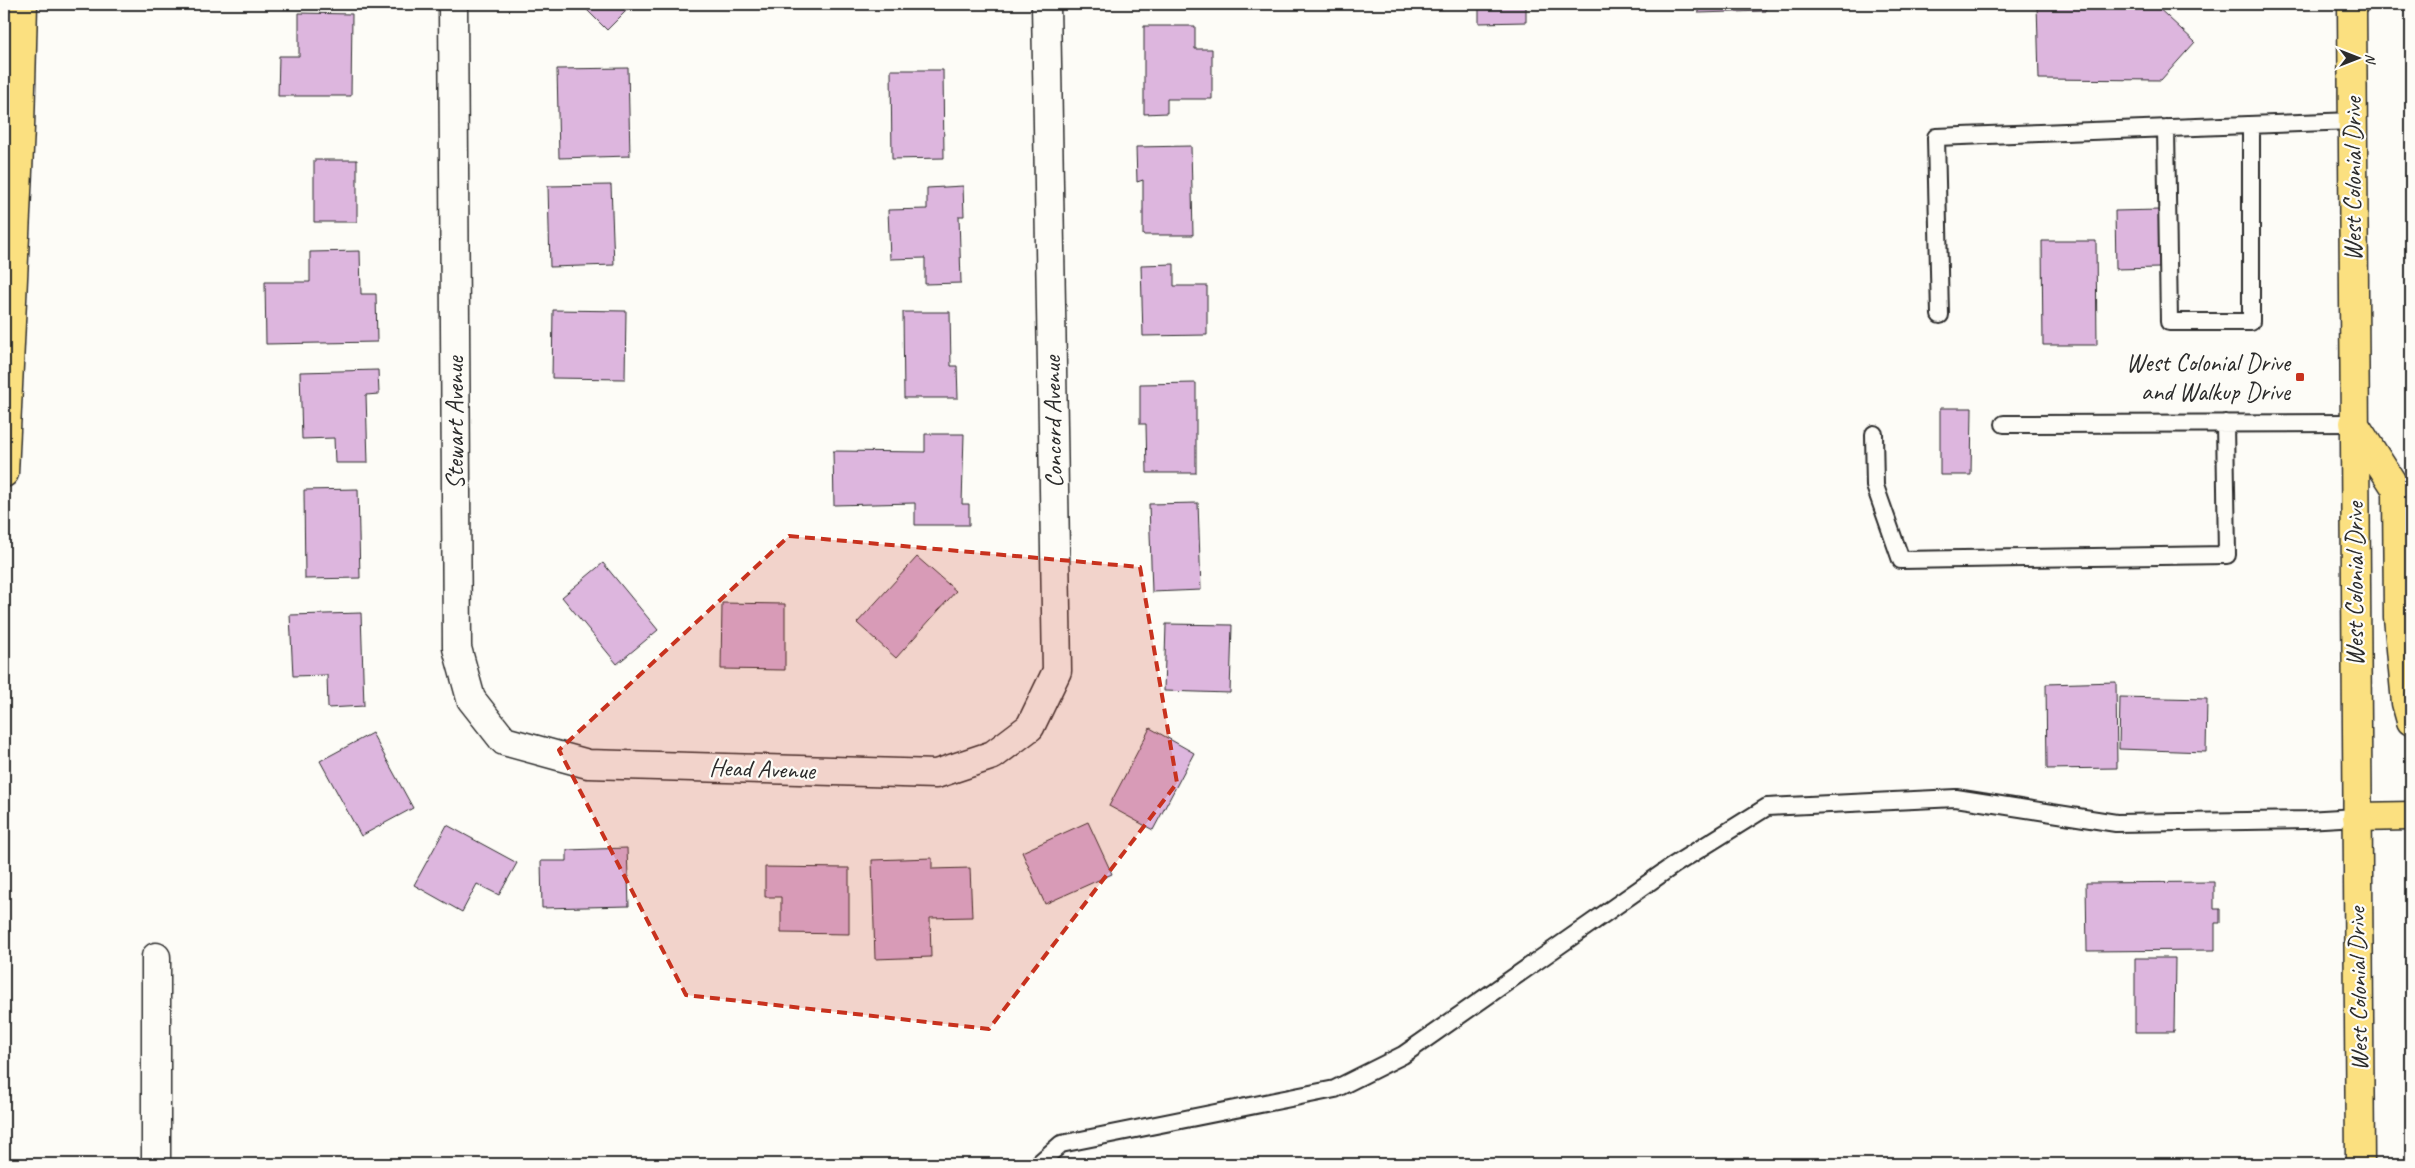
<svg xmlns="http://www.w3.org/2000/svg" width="2415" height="1168" font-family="Caveat,sans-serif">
<rect width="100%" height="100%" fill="#fdfcf7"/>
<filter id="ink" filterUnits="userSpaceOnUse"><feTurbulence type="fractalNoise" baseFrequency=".02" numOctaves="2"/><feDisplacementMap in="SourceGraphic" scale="10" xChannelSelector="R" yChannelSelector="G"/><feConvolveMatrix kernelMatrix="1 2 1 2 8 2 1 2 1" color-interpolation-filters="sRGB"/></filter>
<g filter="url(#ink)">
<path fill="#ddb6de" stroke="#2b2b2b" d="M 581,4 L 633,4 L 607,30 Z
M 1479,4 L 1526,4 L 1526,22 L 1479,23 Z
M 1698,4 L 1765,4 L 1766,11 L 1698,13 Z
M 2037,4 L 2154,4 L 2195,42 L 2161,80 L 2039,79 Z
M 299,13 L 352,14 L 351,96 L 278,96 L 279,56 L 299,56 Z
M 1144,26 L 1195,26 L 1195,49 L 1212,49 L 1212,99 L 1167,99 L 1167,113 L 1144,114 Z
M 628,68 L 630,156 L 559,158 L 557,69 Z
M 891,70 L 943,70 L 944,158 L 892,159 Z
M 1191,146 L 1193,235 L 1143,235 L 1143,180 L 1137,182 L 1136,147 Z
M 314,160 L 357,160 L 357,222 L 314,222 Z
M 611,185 L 614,265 L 550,267 L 548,186 Z
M 963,186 L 964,216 L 959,216 L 961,283 L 925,284 L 925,258 L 890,259 L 888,210 L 927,209 L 927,188 Z
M 2159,210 L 2159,268 L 2116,269 L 2115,211 Z
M 2042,241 L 2096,241 L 2097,345 L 2043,345 Z
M 360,251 L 361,294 L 376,294 L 377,342 L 266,344 L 265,282 L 310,282 L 310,252 Z
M 1174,264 L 1174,286 L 1207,286 L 1207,335 L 1143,336 L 1141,265 Z
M 553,310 L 626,311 L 625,379 L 552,378 Z
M 903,312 L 950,312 L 951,366 L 957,366 L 958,398 L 904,398 Z
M 378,370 L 379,394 L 366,395 L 368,463 L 335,463 L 334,438 L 302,439 L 300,372 Z
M 1196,383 L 1196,473 L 1147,473 L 1146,424 L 1140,424 L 1140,384 Z
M 1940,408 L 1972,408 L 1971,475 L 1940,475 Z
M 925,434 L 964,434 L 962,504 L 969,504 L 969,525 L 915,525 L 915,503 L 834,505 L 833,451 L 925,452 Z
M 358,489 L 360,578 L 305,579 L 304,490 Z
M 1198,503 L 1201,590 L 1152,592 L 1149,504 Z
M 917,557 L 956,591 L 896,658 L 857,623 Z
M 603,563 L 658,630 L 617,664 L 562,597 Z
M 722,603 L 785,604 L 785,670 L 721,669 Z
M 361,613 L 364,706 L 328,708 L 327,675 L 293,676 L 290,615 Z
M 1166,624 L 1232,625 L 1230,693 L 1164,691 Z
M 2116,682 L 2117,768 L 2047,769 L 2046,684 Z
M 2120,697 L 2207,699 L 2206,752 L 2119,749 Z
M 1150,728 L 1194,753 L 1153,830 L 1109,806 Z
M 372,733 L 413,808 L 361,836 L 320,761 Z
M 1088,822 L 1112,874 L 1045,904 L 1022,852 Z
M 447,825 L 517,863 L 499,895 L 477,884 L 462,912 L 414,885 Z
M 627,848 L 629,906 L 542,908 L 541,861 L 567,861 L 567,850 Z
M 932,858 L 932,869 L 970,868 L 972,917 L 930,918 L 931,957 L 875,959 L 872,860 Z
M 765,867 L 849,868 L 849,934 L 781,933 L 781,897 L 765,897 Z
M 2214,882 L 2214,909 L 2220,909 L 2220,923 L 2215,923 L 2215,950 L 2087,951 L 2086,883 Z
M 2135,958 L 2175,958 L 2174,1032 L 2135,1032 Z"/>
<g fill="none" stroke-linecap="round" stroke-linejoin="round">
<defs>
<path id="lane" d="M 2166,128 L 2169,322 L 2251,322 L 2251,125
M 1940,315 L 1936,137 L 2353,121
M 2004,424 L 2354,423
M 1874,434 L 1875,486 L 1901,560 L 2227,555 L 2225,423
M 1038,1164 L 1061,1144 L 1335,1089 L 1403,1055 L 1674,865 L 1767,807 L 1956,798 L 2116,823 L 2306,820 L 2357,817"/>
<path id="street" d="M 453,4 L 457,648 L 471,699 L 504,741 L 588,764 L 936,774 L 993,755 L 1030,727 L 1057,671 L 1046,4
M 156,1164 L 156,957"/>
<path id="highway" d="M 2352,4 L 2360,1164
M 2354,423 L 2397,490 L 2398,617 L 2406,703 L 2411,721
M 4,473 L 20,127 L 23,4
M 2357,817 L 2411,816"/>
</defs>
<use href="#lane" stroke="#2b2b2b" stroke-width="20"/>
<use href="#street" stroke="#2b2b2b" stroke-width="31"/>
<use href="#highway" stroke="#2b2b2b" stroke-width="31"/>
<use href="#lane" stroke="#fdfcf7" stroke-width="16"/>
<use href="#street" stroke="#fdfcf7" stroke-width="28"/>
<use href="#highway" stroke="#fbe080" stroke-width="28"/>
</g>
</g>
<path fill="#c8321e" fill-opacity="0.2" stroke="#c8321e" stroke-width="4" stroke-dasharray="10 6" stroke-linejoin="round" d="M 789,536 L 1140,567 L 1177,783 L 989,1029 L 686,995 L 559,750 Z"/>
<rect fill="#c8321e" stroke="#fdfcf7" stroke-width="2" x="2295" y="372" width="10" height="10" rx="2.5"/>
<g text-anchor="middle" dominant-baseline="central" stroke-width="4.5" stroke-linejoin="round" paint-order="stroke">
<g font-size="25" fill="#2b2b2b" stroke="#fdfcf7">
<text transform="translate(2353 179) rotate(-90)">West Colonial Drive</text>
<text transform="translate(1053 422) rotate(-91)">Concord Avenue</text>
<text transform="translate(455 423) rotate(-90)">Stewart Avenue</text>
<text transform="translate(2355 584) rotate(-90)">West Colonial Drive</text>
<text transform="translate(762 769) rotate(2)">Head Avenue</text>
<text transform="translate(2358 989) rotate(-91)">West Colonial Drive</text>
</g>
<g font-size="25" fill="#2b2b2b" stroke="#fdfcf7" text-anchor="end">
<text x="2290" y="363">West Colonial Drive<tspan x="2290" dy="29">and Walkup Drive</tspan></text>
</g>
</g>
<rect width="2415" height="1168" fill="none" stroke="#fdfcf7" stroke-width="20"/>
<rect x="10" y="10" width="2395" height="1148" fill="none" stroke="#2b2b2b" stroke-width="2" filter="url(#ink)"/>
<g transform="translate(2358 58) rotate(90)" stroke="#fdfcf7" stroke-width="4" paint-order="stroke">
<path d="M0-4L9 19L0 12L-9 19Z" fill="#2b2b2b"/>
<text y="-8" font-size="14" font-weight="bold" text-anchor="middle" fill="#2b2b2b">N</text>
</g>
</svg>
